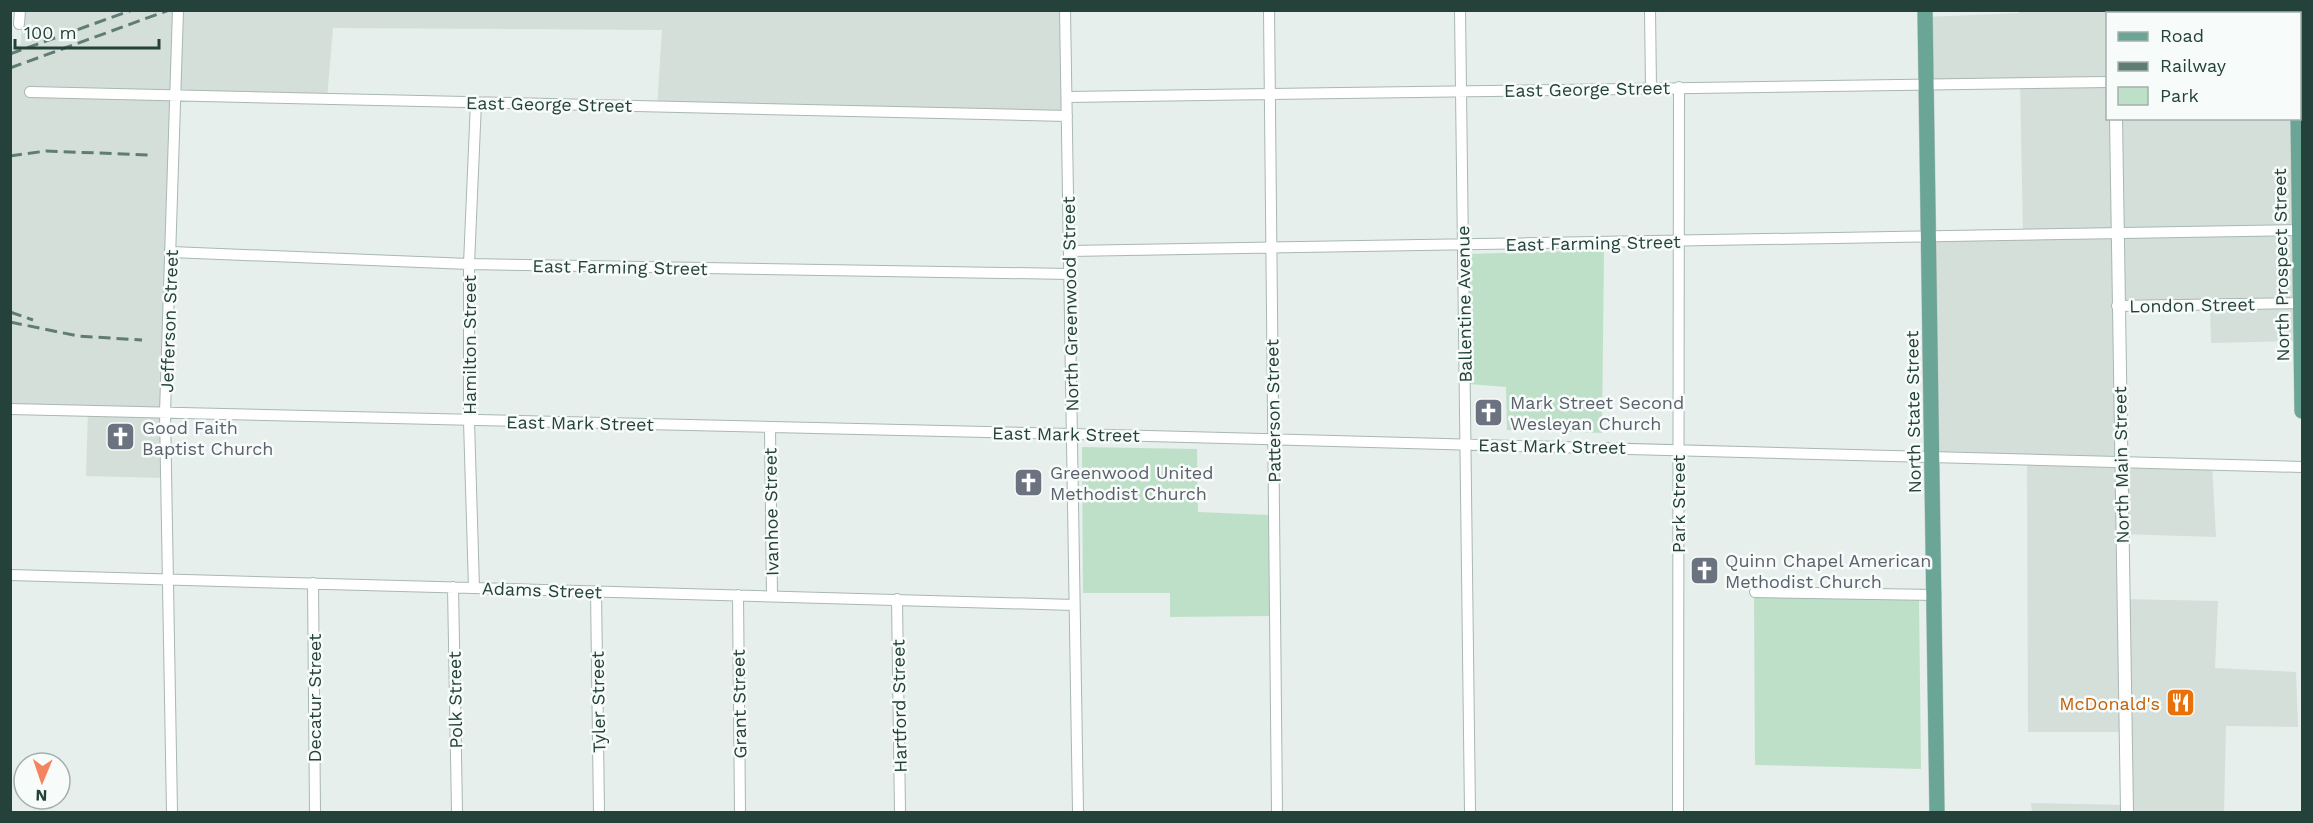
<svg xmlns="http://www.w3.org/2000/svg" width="2313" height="823" font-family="'Work Sans',sans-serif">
<rect width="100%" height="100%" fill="#e6efeb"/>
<path fill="#d4dfda" d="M 2019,10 L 2302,11 L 2302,71 L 2300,71 L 2300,14 L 2108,14 L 2108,118 L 2298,119 L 2302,341 L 2211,343 L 2210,304 L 2118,304 L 2120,458 L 2212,462 L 2216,537 L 2120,534 L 2119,599 L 2218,601 L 2215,668 L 2296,672 L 2298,727 L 2226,726 L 2224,812 L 2032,812 L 2031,803 L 2125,805 L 2124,732 L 2028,732 L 2027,459 L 1933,455 L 1928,238 L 2023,235 L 2020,82 L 1926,85 L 1926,17 L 2019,13 Z
M 22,11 L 1066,11 L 1068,118 L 657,108 L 662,30 L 333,28 L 327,99 L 177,95 L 166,478 L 86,476 L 88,410 L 11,406 L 11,432 L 10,48 L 21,44 Z"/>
<path fill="#bfe0c8" d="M 1604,250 L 1602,433 L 1507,430 L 1506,387 L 1469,384 L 1467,254 Z
M 1082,447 L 1197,449 L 1198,512 L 1269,515 L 1271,616 L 1170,617 L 1170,593 L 1083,593 Z
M 1754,596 L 1919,600 L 1921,769 L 1755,765 Z"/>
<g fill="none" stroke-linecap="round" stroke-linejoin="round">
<defs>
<path id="minor" d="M 1065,10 L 1078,812
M 1269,10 L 1277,812
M 1460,10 L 1470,812
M 1650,10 L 1651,88
M 19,24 L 20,10
M 30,92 L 1067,116
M 1067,97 L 2108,82
M 1069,251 L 2299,230
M 171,252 L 469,264 L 1069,274
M 2117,306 L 2302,303
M 10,409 L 1072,434 L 2302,467
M 770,428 L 772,596
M 10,575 L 1074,605
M 313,583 L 315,812
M 453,587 L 457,812
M 474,588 L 469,421 L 469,264 L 476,102
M 596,591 L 599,812
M 1755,592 L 1936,595
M 738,595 L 740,812
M 897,599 L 900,812
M 172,812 L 165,413 L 178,10
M 1678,812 L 1679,87"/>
<path id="tertiary" d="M 2114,10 L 2114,14
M 2116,118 L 2127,812"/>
<path id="primary" d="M 1925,10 L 1937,812
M 2296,10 L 2296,14
M 2298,118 L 2302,411"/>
</defs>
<use href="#minor" stroke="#a8b8b2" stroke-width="12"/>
<use href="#tertiary" stroke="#a8b8b2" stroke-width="14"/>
<use href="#primary" stroke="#c2cac8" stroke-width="16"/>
<use href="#minor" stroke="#fff" stroke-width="10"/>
<use href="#tertiary" stroke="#fff" stroke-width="12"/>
<use href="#primary" stroke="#6aa596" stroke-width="15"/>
<path stroke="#5f7d75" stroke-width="3" stroke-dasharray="12 6" stroke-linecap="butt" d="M 10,54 L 132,10
M 10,68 L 169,10
M 10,156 L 46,151 L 148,155
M 10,312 L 33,320
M 10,322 L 78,336 L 142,340"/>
</g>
<defs>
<symbol id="church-square" viewBox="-11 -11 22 22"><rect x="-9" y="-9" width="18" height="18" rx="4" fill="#6b7280" stroke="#f7fbf9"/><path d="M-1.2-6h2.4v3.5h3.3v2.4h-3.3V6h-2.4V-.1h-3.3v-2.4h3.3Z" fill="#fff"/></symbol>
<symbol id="restaurant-square" viewBox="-11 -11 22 22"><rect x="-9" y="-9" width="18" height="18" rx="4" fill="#e8710a" stroke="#f7fbf9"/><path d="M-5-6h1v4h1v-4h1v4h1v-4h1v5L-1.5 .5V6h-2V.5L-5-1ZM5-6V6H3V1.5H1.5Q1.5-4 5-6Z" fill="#fff"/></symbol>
</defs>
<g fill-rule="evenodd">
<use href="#church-square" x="1472" y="396" width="33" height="33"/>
<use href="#church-square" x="104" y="420" width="33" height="33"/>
<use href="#church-square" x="1012" y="466" width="33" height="33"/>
<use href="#church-square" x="1688" y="554" width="33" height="33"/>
<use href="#restaurant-square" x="2164" y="686" width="33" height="33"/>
</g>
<g text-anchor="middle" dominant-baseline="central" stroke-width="5" stroke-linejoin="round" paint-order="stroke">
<g font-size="18" fill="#24423a" stroke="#f7fbf9">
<text transform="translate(1587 89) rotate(-1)">East George Street</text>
<text transform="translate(549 104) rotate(1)">East George Street</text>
<text transform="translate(1593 243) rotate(-1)">East Farming Street</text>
<text transform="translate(2281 265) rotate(-91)">North Prospect Street</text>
<text transform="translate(620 267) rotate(1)">East Farming Street</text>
<text transform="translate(1070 304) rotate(-91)">North Greenwood Street</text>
<text transform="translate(1464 304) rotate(-91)">Ballentine Avenue</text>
<text transform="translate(2192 305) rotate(-1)">London Street</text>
<text transform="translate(169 321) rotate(-88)">Jefferson Street</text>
<text transform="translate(469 345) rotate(-90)">Hamilton Street</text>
<text transform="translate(1273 411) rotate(-91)">Patterson Street</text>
<text transform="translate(1913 412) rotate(-91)">North State Street</text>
<text transform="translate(580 423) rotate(1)">East Mark Street</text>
<text transform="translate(1066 434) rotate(1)">East Mark Street</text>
<text transform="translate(1552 446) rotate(1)">East Mark Street</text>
<text transform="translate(2121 465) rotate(-91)">North Main Street</text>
<text transform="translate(1678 504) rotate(-90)">Park Street</text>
<text transform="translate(771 512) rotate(-91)">Ivanhoe Street</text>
<text transform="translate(542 590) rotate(2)">Adams Street</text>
<text transform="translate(314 698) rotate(-90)">Decatur Street</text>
<text transform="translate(455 700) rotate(-91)">Polk Street</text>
<text transform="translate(598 702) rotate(-91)">Tyler Street</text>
<text transform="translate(739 704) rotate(-91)">Grant Street</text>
<text transform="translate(899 706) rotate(-91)">Hartford Street</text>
</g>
<g font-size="18" fill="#5b616d" stroke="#f7fbf9" text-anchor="start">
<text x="1510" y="402">Mark Street Second<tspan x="1510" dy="21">Wesleyan Church</tspan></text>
<text x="142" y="427">Good Faith<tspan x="142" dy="21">Baptist Church</tspan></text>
<text x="1050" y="472">Greenwood United<tspan x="1050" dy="21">Methodist Church</tspan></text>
<text x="1725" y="560">Quinn Chapel American<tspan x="1725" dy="21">Methodist Church</tspan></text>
</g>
<g font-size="18" fill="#c56008" stroke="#f7fbf9" text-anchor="end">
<text x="2160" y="703">McDonald's</text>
</g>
</g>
<rect width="2313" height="823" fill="none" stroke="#24423a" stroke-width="24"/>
<rect x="2106" y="12" width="195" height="108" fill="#f7fbf9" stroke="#a3b1ad" stroke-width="1.5"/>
<rect x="2118" y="32" width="30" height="9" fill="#6aa596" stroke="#a3b1ad" stroke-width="1.5"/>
<text x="2160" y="42" font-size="18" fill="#24423a">Road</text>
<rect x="2118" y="62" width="30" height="9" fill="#5f7d75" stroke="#a3b1ad" stroke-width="1.5"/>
<text x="2160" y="72" font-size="18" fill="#24423a">Railway</text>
<rect x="2118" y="87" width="30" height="18" fill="#bfe0c8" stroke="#a3b1ad" stroke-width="1.5"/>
<text x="2160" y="102" font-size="18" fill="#24423a">Park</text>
<g transform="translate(42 781) rotate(182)"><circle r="28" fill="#f7fbf9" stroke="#a3b1ad" stroke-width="1.5"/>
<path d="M0-4.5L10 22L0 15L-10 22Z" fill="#f4845f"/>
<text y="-9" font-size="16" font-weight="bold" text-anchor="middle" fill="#24423a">N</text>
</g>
<path d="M15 39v9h144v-9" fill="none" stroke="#24423a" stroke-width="3"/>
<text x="24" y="39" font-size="18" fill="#24423a" stroke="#f7fbf9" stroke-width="4.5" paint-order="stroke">100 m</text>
</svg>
